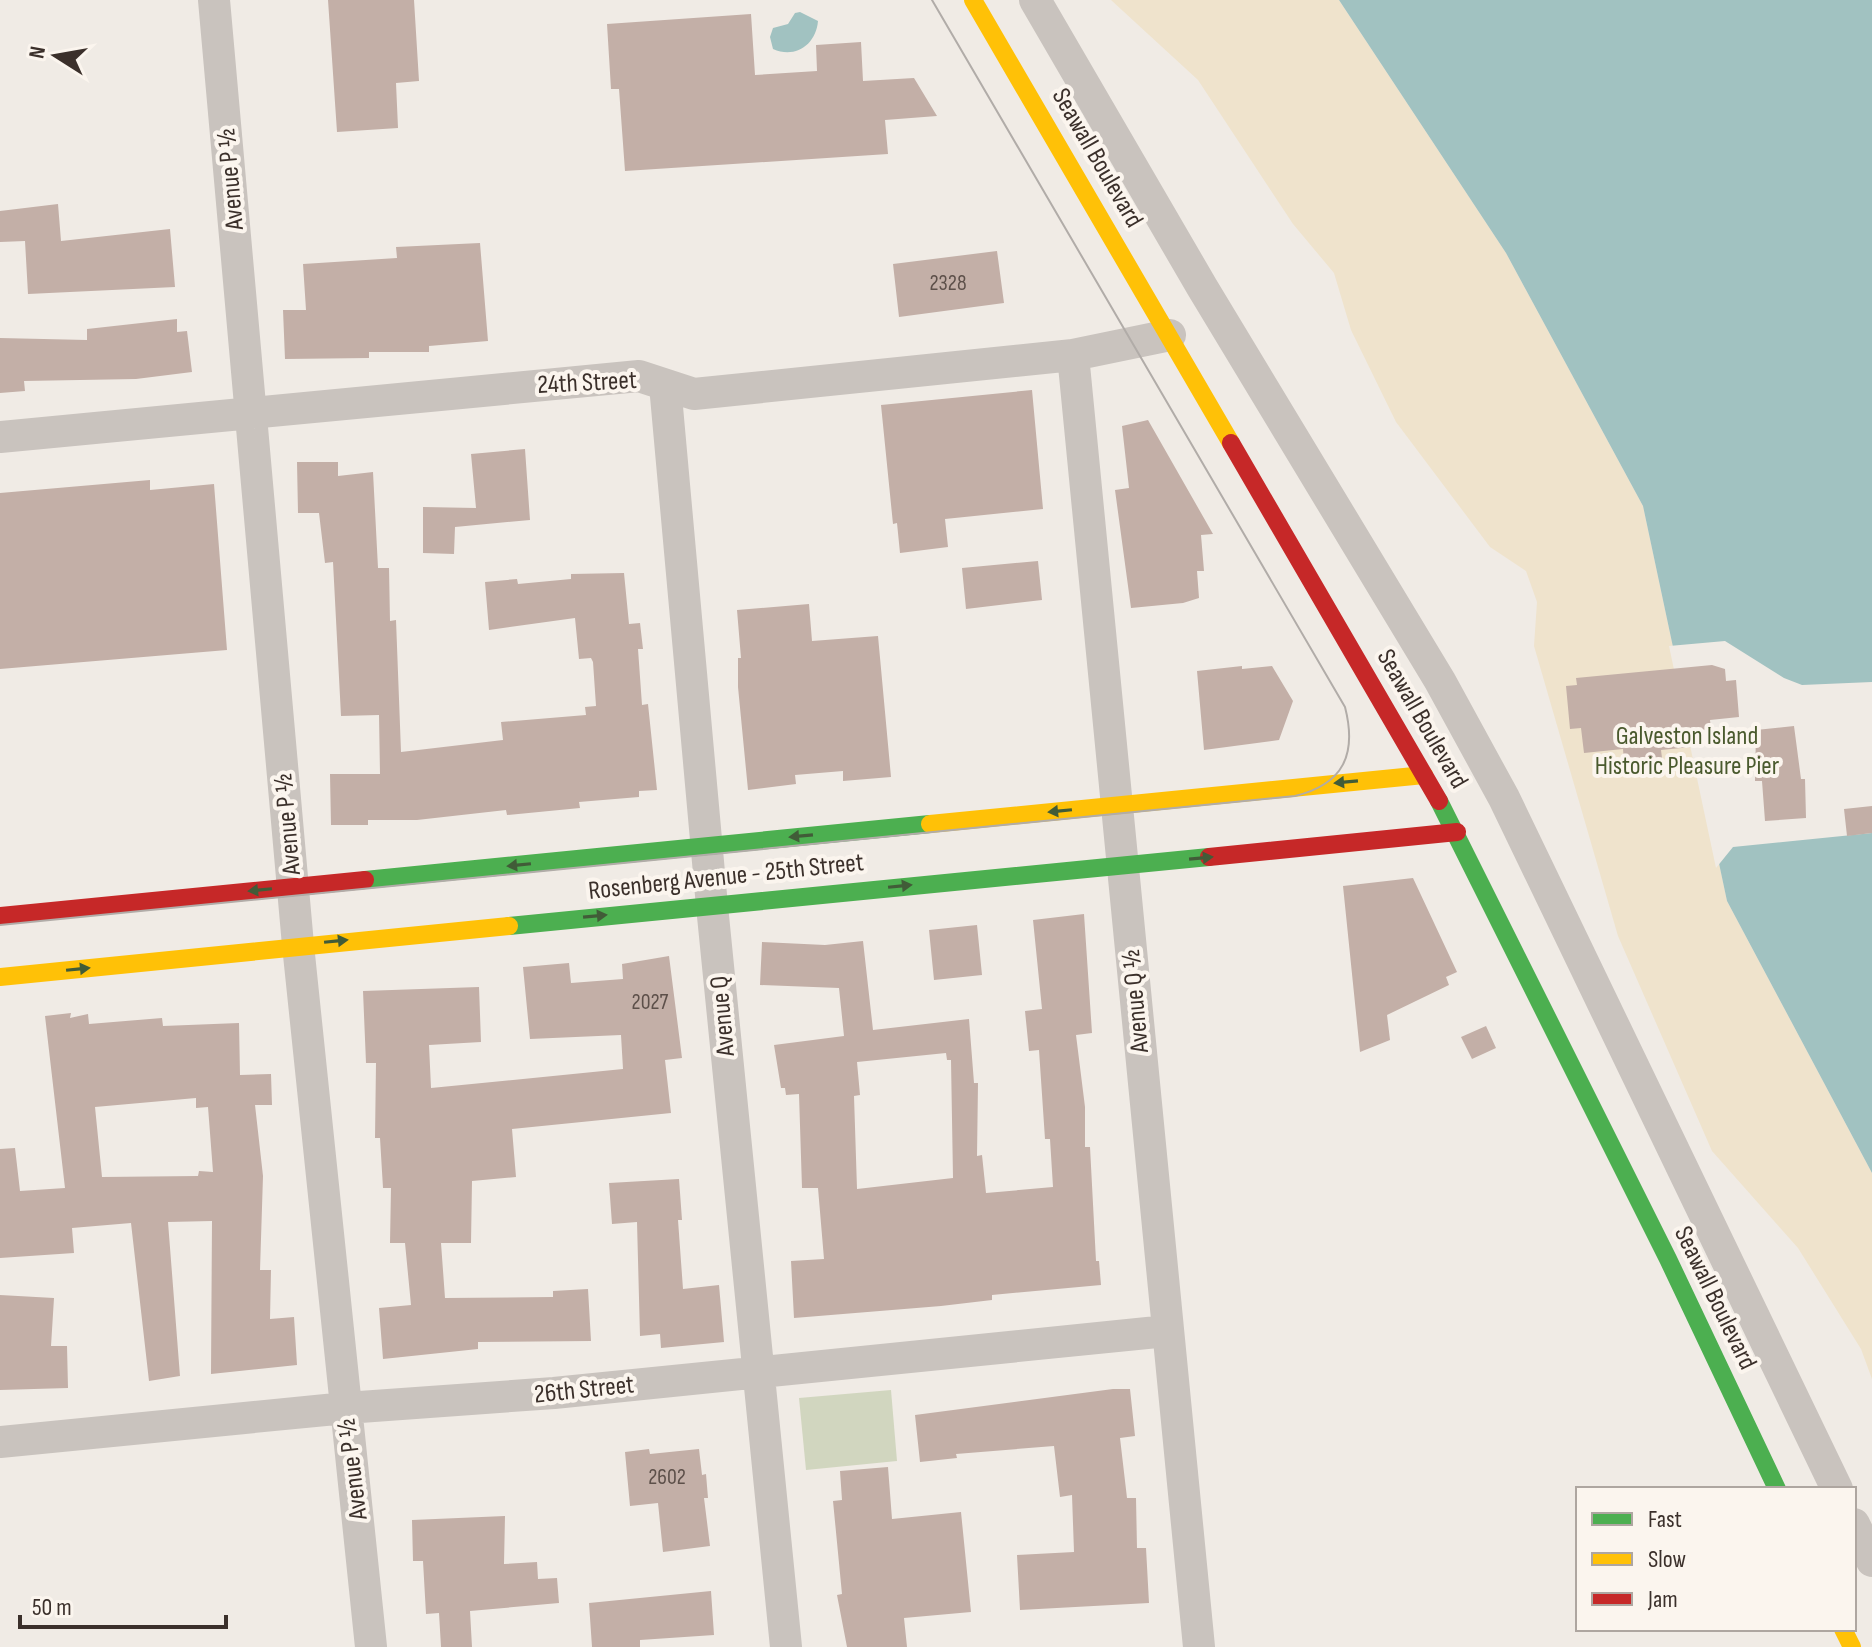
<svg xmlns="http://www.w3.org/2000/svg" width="1872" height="1647" font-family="'Sofia Sans Condensed',sans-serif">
<rect width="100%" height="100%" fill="#f0ebe5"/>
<path fill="#d1d6bf" d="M 891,1390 L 897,1461 L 806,1470 L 799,1398 Z"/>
<path fill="#efe3cc" d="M 1111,0 L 1339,0 L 1506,253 L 1643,506 L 1727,901 L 1872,1173 L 1872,1379 L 1861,1349 L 1798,1248 L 1712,1151 L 1618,936 L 1534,646 L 1537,602 L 1526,571 L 1490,547 L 1396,422 L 1351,330 L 1334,273 L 1293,224 L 1198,80 Z"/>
<path fill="#a1c2c1" d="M 1339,0 L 1872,0 L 1872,1173 L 1727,901 L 1643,506 L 1506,253 Z
M 800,12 L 818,21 C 816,45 795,59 773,49 L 770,37 L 773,28 L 788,24 L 795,13 Z"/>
<path fill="#f0ebe5" d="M 1725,641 L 1784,678 L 1802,685 L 1872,682 L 1872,833 L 1733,847 L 1716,868 L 1669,646 Z"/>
<path fill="#c3afa7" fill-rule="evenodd" d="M 328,0 L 414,0 L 419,81 L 396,83 L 398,128 L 337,132 Z
M 751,14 L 755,75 L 817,71 L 816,45 L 861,42 L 863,81 L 914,78 L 937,116 L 885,120 L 888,154 L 625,171 L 619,89 L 611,89 L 607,24 Z
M 58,204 L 61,241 L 170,229 L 175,287 L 28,294 L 25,241 L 0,242 L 0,211 Z
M 480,243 L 488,341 L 429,346 L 429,352 L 369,352 L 369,358 L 285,359 L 283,310 L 306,310 L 303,264 L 397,258 L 396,247 Z
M 997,251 L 1004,303 L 899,317 L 893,264 Z
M 177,319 L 177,332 L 187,331 L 192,372 L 136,379 L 24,381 L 25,391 L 0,393 L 0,338 L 87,340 L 87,329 Z
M 1032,390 L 1043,509 L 945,519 L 948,547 L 900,553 L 897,523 L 893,524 L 881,405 Z
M 1148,420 L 1213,534 L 1201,535 L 1204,571 L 1197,571 L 1199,598 L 1183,603 L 1131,608 L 1115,490 L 1129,488 L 1122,426 Z
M 525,449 L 530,520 L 455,527 L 454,554 L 423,553 L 423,507 L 476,508 L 471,454 Z
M 297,462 L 338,462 L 338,476 L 373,472 L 378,568 L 389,568 L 390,621 L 396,620 L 401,752 L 503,740 L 501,722 L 586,715 L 585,707 L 596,706 L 593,662 L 591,658 L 579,659 L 575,618 L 489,630 L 485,582 L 517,579 L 518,584 L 571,579 L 571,574 L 624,573 L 629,624 L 640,623 L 643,649 L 638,649 L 642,705 L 648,704 L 657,790 L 639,791 L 639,797 L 579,802 L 580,808 L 507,815 L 506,810 L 417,820 L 368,820 L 368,825 L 331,825 L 330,774 L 380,774 L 379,715 L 341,716 L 333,562 L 325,563 L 319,513 L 298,513 Z
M 150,480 L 150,490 L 214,484 L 227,650 L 0,669 L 0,493 Z
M 1038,561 L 1042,600 L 966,609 L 962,568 Z
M 809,604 L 812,641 L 878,636 L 891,777 L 843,781 L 843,771 L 795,775 L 796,784 L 748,790 L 738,687 L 738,658 L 741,658 L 737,610 Z
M 1712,665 L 1725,669 L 1726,681 L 1736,680 L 1739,717 L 1710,720 L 1711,729 L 1689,732 L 1691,747 L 1661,750 L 1662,758 L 1624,762 L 1623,749 L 1584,753 L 1581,728 L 1570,729 L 1566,686 L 1577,685 L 1576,678 Z
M 1242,666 L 1242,669 L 1272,666 L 1293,701 L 1279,740 L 1204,750 L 1197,671 Z
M 1794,726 L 1801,779 L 1805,779 L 1806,818 L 1765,821 L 1762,781 L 1755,781 L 1756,730 Z
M 1872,806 L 1872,833 L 1847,836 L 1844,809 Z
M 1413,878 L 1457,972 L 1446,977 L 1449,985 L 1387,1015 L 1390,1040 L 1360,1052 L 1343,886 Z
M 1084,914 L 1092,1033 L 1076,1035 L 1085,1107 L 1085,1147 L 1090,1147 L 1096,1261 L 1099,1261 L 1101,1285 L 992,1295 L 992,1300 L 941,1306 L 794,1318 L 791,1261 L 824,1259 L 818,1188 L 802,1188 L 799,1094 L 786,1095 L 785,1088 L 781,1088 L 774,1045 L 844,1036 L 839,988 L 760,985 L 762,942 L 825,945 L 863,941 L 873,1030 L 969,1019 L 974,1083 L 978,1083 L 977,1156 L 982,1155 L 986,1193 L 1053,1187 L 1050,1139 L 1045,1139 L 1039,1050 L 1029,1051 L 1025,1011 L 1042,1009 L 1033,920 ZM 946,1053 L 947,1060 L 951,1060 L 953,1178 L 857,1189 L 854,1096 L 860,1095 L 857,1062 Z
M 977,925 L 982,975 L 934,980 L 929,930 Z
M 669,956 L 682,1058 L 665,1060 L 671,1113 L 512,1129 L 516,1177 L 472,1181 L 471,1243 L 441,1243 L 445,1298 L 553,1297 L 553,1291 L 588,1289 L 591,1341 L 478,1342 L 478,1349 L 383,1359 L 379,1308 L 411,1305 L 405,1243 L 390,1243 L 391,1188 L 383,1188 L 380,1138 L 375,1138 L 376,1063 L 366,1063 L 363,991 L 479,987 L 481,1042 L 429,1045 L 431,1088 L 623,1069 L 621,1035 L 530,1039 L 523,967 L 569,963 L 571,983 L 623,979 L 622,964 Z
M 71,1013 L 70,1018 L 88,1014 L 89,1024 L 162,1018 L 163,1026 L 239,1023 L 240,1075 L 271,1074 L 272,1105 L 255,1105 L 263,1176 L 260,1270 L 271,1270 L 270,1319 L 294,1317 L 297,1365 L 211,1374 L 212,1221 L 168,1222 L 180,1376 L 149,1381 L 131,1223 L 72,1228 L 74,1253 L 0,1258 L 0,1149 L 15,1148 L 20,1191 L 65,1188 L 45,1016 ZM 196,1098 L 196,1108 L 208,1107 L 213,1172 L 199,1171 L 198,1176 L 102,1177 L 95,1107 Z
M 1486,1026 L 1496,1048 L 1472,1059 L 1461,1037 Z
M 679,1179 L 682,1220 L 678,1220 L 683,1289 L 719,1285 L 724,1342 L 661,1348 L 660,1334 L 640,1336 L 637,1222 L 612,1224 L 609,1183 Z
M 0,1295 L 54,1298 L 51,1346 L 67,1346 L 68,1388 L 0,1390 Z
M 1113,1389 L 1130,1389 L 1135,1436 L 1120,1438 L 1127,1498 L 1136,1498 L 1137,1548 L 1146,1548 L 1149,1603 L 1020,1610 L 1017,1555 L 1074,1552 L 1072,1495 L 1060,1497 L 1054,1446 L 956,1454 L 957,1458 L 920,1462 L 915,1415 Z
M 649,1449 L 650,1454 L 699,1449 L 702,1475 L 706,1474 L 708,1498 L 704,1498 L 710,1546 L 663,1552 L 658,1503 L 630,1506 L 625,1452 Z
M 888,1467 L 892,1519 L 961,1512 L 971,1612 L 904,1618 L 907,1647 L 847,1647 L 837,1595 L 842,1594 L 833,1501 L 842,1500 L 840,1471 Z
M 505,1516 L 504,1564 L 537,1562 L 538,1579 L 557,1578 L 559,1603 L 470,1611 L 472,1647 L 441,1647 L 439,1613 L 426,1614 L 423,1561 L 413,1561 L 412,1520 Z
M 711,1591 L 714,1635 L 640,1640 L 640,1647 L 592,1647 L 589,1603 Z"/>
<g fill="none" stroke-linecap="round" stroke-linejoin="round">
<path stroke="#c9c3be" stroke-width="32" d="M 214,0 L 298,945 L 371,1647
M 1035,0 L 1202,287 L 1440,681 L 1504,798 L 1837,1489
M 1073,355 L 1199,1647
M 665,385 L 712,906 L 786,1647
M 0,437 L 639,376 L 694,394 L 1073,355 L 1170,335
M 0,1442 L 346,1408 L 554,1393 L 1167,1331
M 1854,1524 L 1872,1561"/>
<path stroke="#4caf50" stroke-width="18" d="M 1439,801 L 1668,1259 L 1777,1489
M 365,880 L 930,824
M 509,926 L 1209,857"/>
<path stroke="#ffc107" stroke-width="18" d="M 973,0 L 1231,443
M 930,824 L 1424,775
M 0,977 L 509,926
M 1843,1629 L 1852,1647"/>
<path stroke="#c62828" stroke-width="18" d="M 1231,443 L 1439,801
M 1209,857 L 1457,832
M 0,916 L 365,880"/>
<path stroke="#b1aca8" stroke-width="2" d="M 0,925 L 1295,796 C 1344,784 1357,754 1345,707 L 932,0"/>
</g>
<defs><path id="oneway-solid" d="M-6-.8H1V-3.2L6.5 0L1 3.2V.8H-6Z" transform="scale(2)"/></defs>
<g fill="#415c38">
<use href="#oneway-solid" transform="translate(1346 782) rotate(175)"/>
<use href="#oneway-solid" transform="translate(1060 811) rotate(174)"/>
<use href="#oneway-solid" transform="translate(801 836) rotate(175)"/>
<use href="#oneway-solid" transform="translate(1201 858) rotate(-5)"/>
<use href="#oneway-solid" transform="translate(519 865) rotate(174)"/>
<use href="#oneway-solid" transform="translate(900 886) rotate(-6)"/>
<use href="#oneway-solid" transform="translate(260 890) rotate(174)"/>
<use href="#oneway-solid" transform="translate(595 916) rotate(-5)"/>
<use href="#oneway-solid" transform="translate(336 941) rotate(-6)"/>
<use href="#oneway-solid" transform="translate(78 969) rotate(-6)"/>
</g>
<g text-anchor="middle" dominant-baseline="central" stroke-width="8" stroke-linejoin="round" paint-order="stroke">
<g font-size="22" fill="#5d504a">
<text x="948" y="283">2328</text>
<text x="650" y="1002">2027</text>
<text x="667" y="1477">2602</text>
</g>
<g font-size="26" fill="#3b302b" stroke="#fbf5ee">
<text transform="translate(1097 158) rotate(60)">Seawall Boulevard</text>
<text transform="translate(231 179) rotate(-95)">Avenue P ½</text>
<text transform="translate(587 383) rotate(-3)">24th Street</text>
<text transform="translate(1422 719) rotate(60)">Seawall Boulevard</text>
<text transform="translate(288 824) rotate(-95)">Avenue P ½</text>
<text transform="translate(726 877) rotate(-6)">Rosenberg Avenue - 25th Street</text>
<text transform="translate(1136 1001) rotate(-95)">Avenue Q ½</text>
<text transform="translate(723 1016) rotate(-95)">Avenue Q</text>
<text transform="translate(1715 1298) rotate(64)">Seawall Boulevard</text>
<text transform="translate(584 1390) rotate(-6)">26th Street</text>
<text transform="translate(353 1469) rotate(-97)">Avenue P ½</text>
</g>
<g font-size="26" fill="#4a5a2e" stroke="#fbf5ee">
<text x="1687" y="736">Galveston Island<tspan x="1687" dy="30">Historic Pleasure Pier</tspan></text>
</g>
</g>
<rect x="1576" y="1487" width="280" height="144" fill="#fbf5ee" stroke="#aea6a0" stroke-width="2"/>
<rect x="1592" y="1513" width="40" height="12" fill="#4caf50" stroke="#aea6a0" stroke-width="2"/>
<text x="1648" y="1527" font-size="24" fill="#3b302b">Fast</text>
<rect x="1592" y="1553" width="40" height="12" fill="#ffc107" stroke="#aea6a0" stroke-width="2"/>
<text x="1648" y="1567" font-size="24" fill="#3b302b">Slow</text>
<rect x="1592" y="1593" width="40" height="12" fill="#c62828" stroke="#aea6a0" stroke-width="2"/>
<text x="1648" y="1607" font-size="24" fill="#3b302b">Jam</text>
<g transform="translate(56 56) rotate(281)" stroke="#fbf5ee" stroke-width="6" paint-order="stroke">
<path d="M0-6L14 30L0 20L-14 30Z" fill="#3b302b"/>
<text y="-12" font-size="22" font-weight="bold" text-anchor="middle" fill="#3b302b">N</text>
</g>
<path d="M20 1615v12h206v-12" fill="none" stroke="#3b302b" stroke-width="4"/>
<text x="32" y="1615" font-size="24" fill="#3b302b" stroke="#fbf5ee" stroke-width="6" paint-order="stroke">50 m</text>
</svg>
